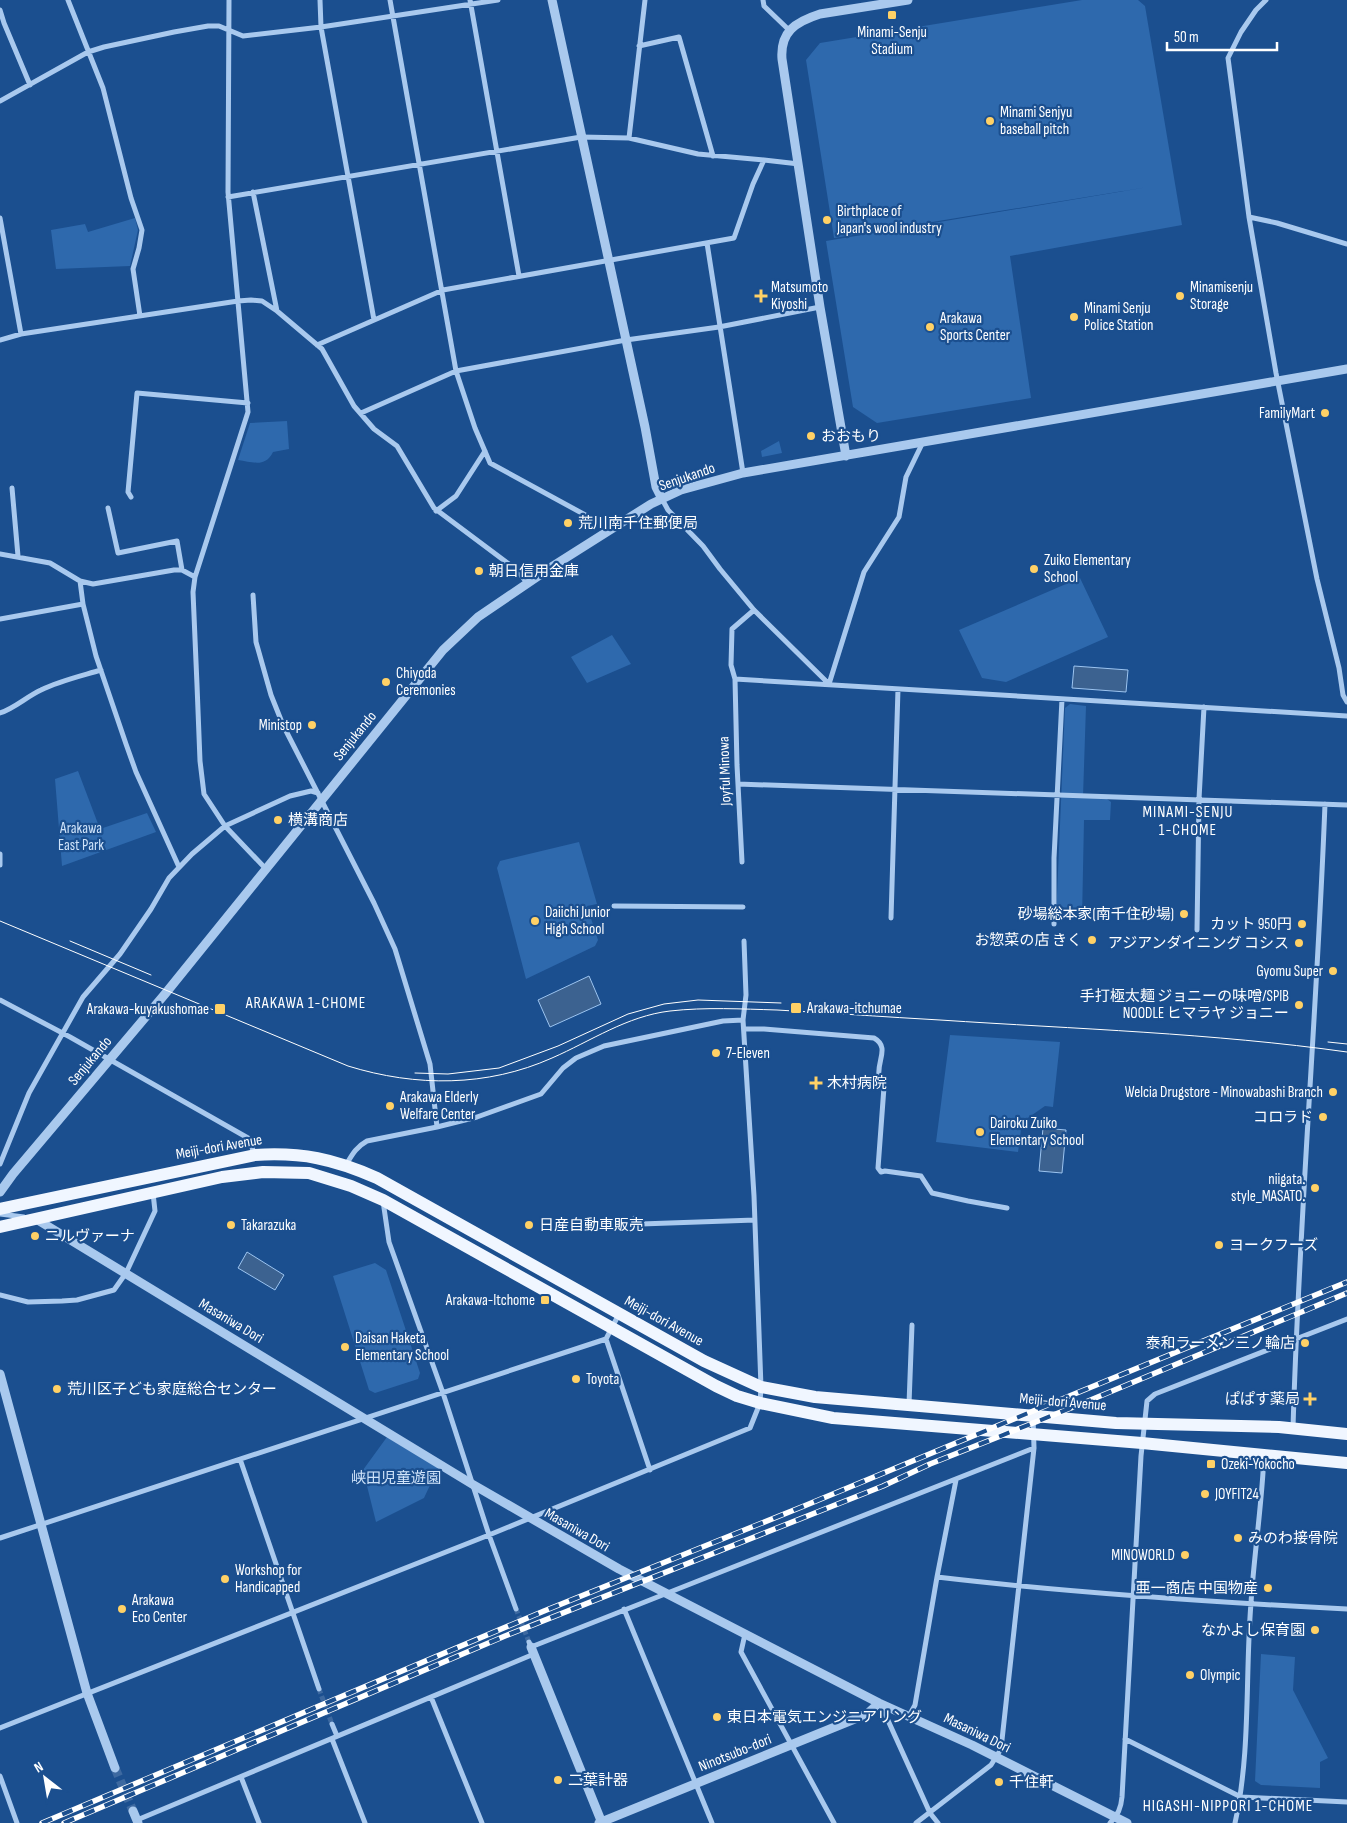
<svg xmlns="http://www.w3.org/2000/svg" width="1347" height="1823" font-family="'Sofia Sans Condensed','Noto Sans JP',sans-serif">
<rect width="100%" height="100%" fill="#1b4f8f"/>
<path fill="#2e69ad" d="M 1082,0 L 1138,0 L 1145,6 L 1182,225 L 1010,256 L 1031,398 L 877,423 L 853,407 L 826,241 L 1148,187 L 834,238 L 806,60 L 820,43 Z
M 135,218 L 138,230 L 130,266 L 56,269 L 51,230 L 85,224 L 88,232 Z
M 287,421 L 289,449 L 273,452 C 265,468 253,462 238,460 L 250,423 Z
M 779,441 L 782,453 L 762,457 L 761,451 Z
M 1080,578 L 1108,637 L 1006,682 L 982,678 L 959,630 Z
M 612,635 L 631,664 L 587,683 L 571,657 Z
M 1070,704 L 1086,706 L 1083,797 L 1107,799 L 1111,802 L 1110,820 L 1084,820 L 1082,919 L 1056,919 L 1065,708 Z
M 78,771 L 100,829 L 147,813 L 156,832 L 62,866 L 55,779 Z
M 579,842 L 597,904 L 587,906 L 598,940 L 595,946 L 526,979 L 497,868 L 500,861 Z
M 950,1035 L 1060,1042 L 1053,1107 L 1045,1106 L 1022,1122 L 1018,1152 L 936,1142 Z
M 375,1263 L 386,1270 L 420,1373 L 418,1379 L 375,1393 L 369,1390 L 333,1276 Z
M 387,1437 L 438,1468 L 424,1498 L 376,1522 L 363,1470 Z
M 1261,1654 L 1295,1657 L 1293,1690 L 1328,1758 L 1320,1762 L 1320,1788 L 1261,1785 L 1255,1781 Z"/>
<path fill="#3c6290" stroke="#9cc4f0" d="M 1074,666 L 1128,670 L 1126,692 L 1072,688 Z
M 589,976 L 601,1004 L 550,1027 L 538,1000 Z
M 1043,1128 L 1066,1130 L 1062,1173 L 1039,1171 Z
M 247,1252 L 284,1275 L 275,1290 L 238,1268 Z"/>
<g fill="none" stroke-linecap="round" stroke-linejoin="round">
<path stroke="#3d69a0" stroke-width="5" stroke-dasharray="5 2.5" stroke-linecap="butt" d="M 516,1609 L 529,1642
M 319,1689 L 332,1724"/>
<path stroke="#3d69a0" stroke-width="9" stroke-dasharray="9 4.5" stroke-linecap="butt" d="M 115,1768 L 133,1811"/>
<path stroke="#a9c9ee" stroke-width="5" d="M 68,0 L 103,88 L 131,198 L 142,230 L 139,248 L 133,269 L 140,316
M 229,0 L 228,192 L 248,412 L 195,577 L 193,592 L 197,685 L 200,761 L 204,794 L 225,826 L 266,869
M 320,0 L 321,27 L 374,320
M 390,0 L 456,371 L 475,428 L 490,463 L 611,529
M 470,0 L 519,276
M 763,0 L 764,6 L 790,31
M 1266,0 L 1256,10 L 1241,32 L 1228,58 L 1249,217 L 1276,373 L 1317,579 L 1339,668 L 1343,695 L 1347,702
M 0,10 L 4,23 L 30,85
M 639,46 L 679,37 L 713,156
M 0,101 L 88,52 L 104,47 L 174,32 L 208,26 L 219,26 L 243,36 L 321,27 L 498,0
M 629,138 L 645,0
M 253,192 L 277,311
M 228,197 L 581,137 L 629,138 L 698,154 L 764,160
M 1249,217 L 1277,223 L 1347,244
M 0,218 L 21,334
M 707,243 L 743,473
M 0,340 L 21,334 L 238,301 L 251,300 L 262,301 L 277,311 L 322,349 L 354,406 L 374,429 L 397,446 L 434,508 L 517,570 L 527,583
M 317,345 L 443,290 L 734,238 L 753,184 L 764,160 L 799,164
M 361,413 L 456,371 L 626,340 L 719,327 L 820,307
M 12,488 L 18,556
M 131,497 L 128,492 L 137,393 L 248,403
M 662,499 L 668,510 L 703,546 L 720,569 L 754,610 L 829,684
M 108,508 L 118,553 L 177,541 L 182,570
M 436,511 L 456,496 L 485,451
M 0,554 L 50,563 L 80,581 L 93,584 L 174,570 L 182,570 L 195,577
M 80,581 L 83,604 L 96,656 L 126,744 L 136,772 L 179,867
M 253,595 L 256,642 L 271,695 L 283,725 L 374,903 L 395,949 L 430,1064 L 437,1127
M 0,619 L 83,604
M 735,679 L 1347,716
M 829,684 L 864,572 L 899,517 L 906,477 L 923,442
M 0,713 C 15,708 26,697 41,690 C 59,681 81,676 101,670
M 738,784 L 1347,805
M 0,854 L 0,865
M 742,862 L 737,765 L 735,679 L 731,665 L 732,629 L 754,610
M 614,906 L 743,907
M 891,918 L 898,689
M 1054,924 L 1054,858 L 1062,699
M 1197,930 L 1199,799 L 1204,707
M 0,1000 L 70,1037 L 248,1138 L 255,1155
M 744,1029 L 764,1029 L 874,1038 C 890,1047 877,1061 879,1075 C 880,1079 883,1083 884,1087 L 878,1168 L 881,1172 L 885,1171 L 921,1176 L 932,1193 L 968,1201 L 1007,1208
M 0,1164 L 29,1093 L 83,997 L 120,954 L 151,909 L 169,878 L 192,854 L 225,826 L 290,796 L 311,791 L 318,793
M 346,1165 C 352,1155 356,1147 367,1141 L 437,1127 L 477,1117 L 541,1094 L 563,1068 L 576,1058 L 604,1046 L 723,1021 L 743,1020
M 383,1201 L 389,1242 L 443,1393 L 489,1535 L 516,1609
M 0,1214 L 24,1217
M 635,1218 L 638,1224 L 641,1224 L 755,1220
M 0,1295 L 28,1302 L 62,1301 L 77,1300 L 114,1290 L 126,1273 L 155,1211 L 153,1193
M 606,1339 L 650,1470
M 909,1404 L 912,1325
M 1293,1428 C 1299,1220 1317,1012 1325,804
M 240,1459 L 319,1689
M 0,1538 L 606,1339 L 619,1314
M 937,1577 C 1073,1593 1210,1602 1347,1609
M 624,1609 L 712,1823
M 745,1634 L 741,1652 L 834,1823
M 529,1642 L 531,1647 L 1034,1448
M 431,1697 L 482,1823
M 881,1705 L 930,1813 L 938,1823
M 909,1716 L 915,1705 L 937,1577 L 956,1480
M 332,1724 L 337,1736
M 0,1728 L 489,1535 L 750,1428 L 760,1403 L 761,1387 L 754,1196 L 743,1020 L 746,995 L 744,941
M 332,1739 L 365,1823
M 1125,1739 L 1241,1797 L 1347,1802
M 0,1776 L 17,1823
M 241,1777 L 259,1823
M 137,1820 L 534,1654
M 916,1823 L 991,1765 L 1001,1749 L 1034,1448 L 1033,1416
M 1110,1823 C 1118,1815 1121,1808 1122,1797 L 1141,1456 L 1147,1401 L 1155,1394 L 1347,1319
M 1235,1823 C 1251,1751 1245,1676 1251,1603 C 1254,1554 1262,1505 1264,1455"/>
<path stroke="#a9c9ee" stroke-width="9" d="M 552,0 L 645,427 L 656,487 L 662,499
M 846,456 L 820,307 L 782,59 C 780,32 795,22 820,14 L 908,0
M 0,1192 L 13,1174 L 165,994 L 443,650 L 478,617 L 553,566 L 651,504 L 681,490 L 743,473 L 1347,369
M 36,1219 L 472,1484 L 619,1569 L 879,1703 L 972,1745 L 1127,1823
M 0,1374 L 87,1693 L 115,1768
M 531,1647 L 602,1823
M 133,1811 L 138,1823
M 599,1823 L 867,1714 L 879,1703"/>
<path stroke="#f0f6ff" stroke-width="12" d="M 0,1209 L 255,1155 C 302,1152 334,1159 377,1178 L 704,1361 L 761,1387 L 815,1397 L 1116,1423 L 1279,1427 L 1347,1434
M 0,1227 L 222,1177 L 263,1172 L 309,1173 L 351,1186 L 383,1200 L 716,1386 L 737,1396 L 760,1403 L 833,1418 L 1142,1443 L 1347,1463"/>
<path stroke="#fff" stroke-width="1" d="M 0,921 L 348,1066 C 416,1087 487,1087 552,1058 C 591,1041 627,1016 670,1011 C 705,1007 742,1009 777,1010 C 832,1013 886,1017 940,1020 C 1076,1029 1212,1033 1347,1052
M 70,941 L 151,975
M 1328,1042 L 1347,1044
M 415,1073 L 448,1074 L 499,1068 L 558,1046 L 628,1014 L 664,1004 L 698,1000 L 781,1003"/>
<defs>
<path id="rail" d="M 42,1823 L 544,1611 L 804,1506 L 1067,1397 L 1347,1282
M 64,1823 L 505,1636 L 883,1486 L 930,1464 L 1081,1404 L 1347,1293"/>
</defs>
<use href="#rail" stroke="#fff" stroke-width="5.5"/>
<use href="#rail" stroke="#1b4f8f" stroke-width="4" stroke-dasharray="11" stroke-linecap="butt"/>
</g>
<g fill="#ffd166" stroke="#1b4f8f" stroke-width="2">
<rect x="887" y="10" width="10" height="10" rx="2.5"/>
<circle cx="990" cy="121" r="5"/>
<circle cx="827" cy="220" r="5"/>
<path d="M758.5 288.5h5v5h5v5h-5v5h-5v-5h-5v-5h5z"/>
<circle cx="1180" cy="296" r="5"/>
<circle cx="1074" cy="317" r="5"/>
<circle cx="930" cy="327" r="5"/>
<circle cx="1325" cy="413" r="5"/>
<circle cx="811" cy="436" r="5"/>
<circle cx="568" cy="523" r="5"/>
<circle cx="1034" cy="569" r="5"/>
<circle cx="479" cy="571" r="5"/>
<circle cx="386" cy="682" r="5"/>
<circle cx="312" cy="725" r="5"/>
<circle cx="278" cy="820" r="5"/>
<circle cx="1184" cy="914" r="5"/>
<circle cx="535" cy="921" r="5"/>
<circle cx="1302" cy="924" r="5"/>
<circle cx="1092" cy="940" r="5"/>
<circle cx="1299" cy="943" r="5"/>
<circle cx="1333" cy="971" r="5"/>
<circle cx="1299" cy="1005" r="5"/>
<rect x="790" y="1002" width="12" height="12" rx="2.5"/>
<rect x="214" y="1003" width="12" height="12" rx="2.5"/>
<circle cx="716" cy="1053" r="5"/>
<path d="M813.5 1075.5h5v5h5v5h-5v5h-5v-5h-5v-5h5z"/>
<circle cx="1333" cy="1092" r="5"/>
<circle cx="390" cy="1106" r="5"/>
<circle cx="1323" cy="1117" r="5"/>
<circle cx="980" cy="1132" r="5"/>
<circle cx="1315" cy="1188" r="5"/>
<circle cx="231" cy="1225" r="5"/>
<circle cx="529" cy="1225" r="5"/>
<circle cx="35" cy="1236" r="5"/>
<circle cx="1219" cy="1245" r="5"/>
<rect x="540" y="1295" width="10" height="10" rx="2.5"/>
<circle cx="1305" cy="1343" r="5"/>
<circle cx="345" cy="1347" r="5"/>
<circle cx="576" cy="1379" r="5"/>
<circle cx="57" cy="1389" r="5"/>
<path d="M1307.5 1391.5h5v5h5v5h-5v5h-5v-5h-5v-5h5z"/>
<rect x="1206" y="1459" width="10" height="10" rx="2.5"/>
<circle cx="1205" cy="1494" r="5"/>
<circle cx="1238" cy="1538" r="5"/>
<circle cx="1185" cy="1555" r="5"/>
<circle cx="225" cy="1579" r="5"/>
<circle cx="1268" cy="1588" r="5"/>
<circle cx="122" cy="1609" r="5"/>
<circle cx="1315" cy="1630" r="5"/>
<circle cx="1190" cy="1675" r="5"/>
<circle cx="717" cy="1717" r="5"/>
<circle cx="558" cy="1780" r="5"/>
<circle cx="999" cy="1782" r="5"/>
</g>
<g text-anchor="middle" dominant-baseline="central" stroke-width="4.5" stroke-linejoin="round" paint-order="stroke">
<g font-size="15" fill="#fff" stroke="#1b4f8f" text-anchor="start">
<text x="892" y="32" text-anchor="middle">Minami-Senju<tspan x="892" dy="17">Stadium</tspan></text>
<text x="1000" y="112">Minami Senjyu<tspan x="1000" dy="17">baseball pitch</tspan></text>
<text x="837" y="211">Birthplace of<tspan x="837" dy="17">Japan's wool industry</tspan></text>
<text x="771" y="287">Matsumoto<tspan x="771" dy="17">Kiyoshi</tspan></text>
<text x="1190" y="287">Minamisenju<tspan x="1190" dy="17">Storage</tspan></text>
<text x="1084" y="308">Minami Senju<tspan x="1084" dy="17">Police Station</tspan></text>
<text x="940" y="318">Arakawa<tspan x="940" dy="17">Sports Center</tspan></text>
<text x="1315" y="413" text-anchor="end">FamilyMart</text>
<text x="821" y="436">おおもり</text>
<text x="578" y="523">荒川南千住郵便局</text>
<text x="1044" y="560">Zuiko Elementary<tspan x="1044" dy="17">School</tspan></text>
<text x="489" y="571">朝日信用金庫</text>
<text x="396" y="673">Chiyoda<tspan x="396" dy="17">Ceremonies</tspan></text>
<text x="302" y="725" text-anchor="end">Ministop</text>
<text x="288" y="820">横溝商店</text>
<text x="545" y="912">Daiichi Junior<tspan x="545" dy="17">High School</tspan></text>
<text x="1174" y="914" text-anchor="end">砂場総本家(南千住砂場)</text>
<text x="1292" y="924" text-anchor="end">カット 950円</text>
<text x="1082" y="940" text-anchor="end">お惣菜の店 きく</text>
<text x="1289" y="943" text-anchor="end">アジアンダイニング コシス</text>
<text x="1323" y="971" text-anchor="end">Gyomu Super</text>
<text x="1289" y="996" text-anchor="end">手打極太麺 ジョニーの味噌/SPIB<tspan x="1289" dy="17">NOODLE ヒマラヤ ジョニー</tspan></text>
<text x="807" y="1008">Arakawa-itchumae</text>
<text x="209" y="1009" text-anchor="end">Arakawa-kuyakushomae</text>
<text x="726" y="1053">7-Eleven</text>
<text x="827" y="1083">木村病院</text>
<text x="1323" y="1092" text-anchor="end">Welcia Drugstore - Minowabashi Branch</text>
<text x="400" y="1097">Arakawa Elderly<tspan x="400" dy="17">Welfare Center</tspan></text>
<text x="1313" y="1117" text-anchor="end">コロラド</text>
<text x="990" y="1123">Dairoku Zuiko<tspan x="990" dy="17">Elementary School</tspan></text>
<text x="1305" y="1179" text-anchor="end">niigata.<tspan x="1305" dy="17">style_MASATO.</tspan></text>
<text x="241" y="1225">Takarazuka</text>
<text x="539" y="1225">日産自動車販売</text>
<text x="45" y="1236">ニルヴァーナ</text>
<text x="1229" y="1245">ヨークフーズ</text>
<text x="535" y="1300" text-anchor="end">Arakawa-Itchome</text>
<text x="355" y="1338">Daisan Haketa<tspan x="355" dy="17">Elementary School</tspan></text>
<text x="1295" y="1343" text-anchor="end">泰和ラーメン三ノ輪店</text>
<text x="586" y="1379">Toyota</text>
<text x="67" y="1389">荒川区子ども家庭総合センター</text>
<text x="1300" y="1399" text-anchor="end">ぱぱす薬局</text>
<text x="1221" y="1464">Ozeki-Yokocho</text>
<text x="1215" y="1494">JOYFIT24</text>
<text x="1248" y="1538">みのわ接骨院</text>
<text x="1175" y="1555" text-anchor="end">MINOWORLD</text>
<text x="235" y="1570">Workshop for<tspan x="235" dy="17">Handicapped</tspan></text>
<text x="1258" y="1588" text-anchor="end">亜一商店 中国物産</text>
<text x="132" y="1600">Arakawa<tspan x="132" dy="17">Eco Center</tspan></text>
<text x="1305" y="1630" text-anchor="end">なかよし保育園</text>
<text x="1200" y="1675">Olympic</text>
<text x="727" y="1717">東日本電気エンジニアリング</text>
<text x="568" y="1780">二葉計器</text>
<text x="1009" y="1782">千住軒</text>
</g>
<g font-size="15" fill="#fff" stroke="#1b4f8f">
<text transform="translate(687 477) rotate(-19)">Senjukando</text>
<text transform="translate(355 736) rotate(-51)">Senjukando</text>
<text transform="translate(725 771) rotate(-92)">Joyful Minowa</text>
<text transform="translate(90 1061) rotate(-50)">Senjukando</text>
<text transform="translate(219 1147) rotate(-10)">Meiji-dori Avenue</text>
<text transform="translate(231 1321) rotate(31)">Masaniwa Dori</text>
<text transform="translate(664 1321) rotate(29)">Meiji-dori Avenue</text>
<text transform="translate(1063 1402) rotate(5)">Meiji-dori Avenue</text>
<text transform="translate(577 1530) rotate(30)">Masaniwa Dori</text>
<text transform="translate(977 1733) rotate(26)">Masaniwa Dori</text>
<text transform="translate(735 1753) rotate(-22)">Ninotsubo-dori</text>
</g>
<g font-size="15" fill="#cfe3fa" stroke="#1b4f8f">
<text x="81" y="828">Arakawa<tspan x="81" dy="17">East Park</tspan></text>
<text x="396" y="1478">峡田児童遊園</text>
</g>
<g font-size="16" letter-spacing="1" fill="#fff" stroke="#1b4f8f">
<text x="1188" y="812">MINAMI-SENJU<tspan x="1188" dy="18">1-CHOME</tspan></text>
<text x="306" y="1003">ARAKAWA 1-CHOME</text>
<text x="1228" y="1806">HIGASHI-NIPPORI 1-CHOME</text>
</g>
</g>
<g transform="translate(45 1778) rotate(329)" stroke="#1b4f8f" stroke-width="4" paint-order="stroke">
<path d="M0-4L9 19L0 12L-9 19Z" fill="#ffffff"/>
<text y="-8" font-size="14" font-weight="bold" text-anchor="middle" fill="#ffffff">N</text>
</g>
<path d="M1167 42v8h110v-8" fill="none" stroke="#ffffff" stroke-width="2.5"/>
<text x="1174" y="42" font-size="15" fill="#ffffff" stroke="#1b4f8f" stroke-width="4" paint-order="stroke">50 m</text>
</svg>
